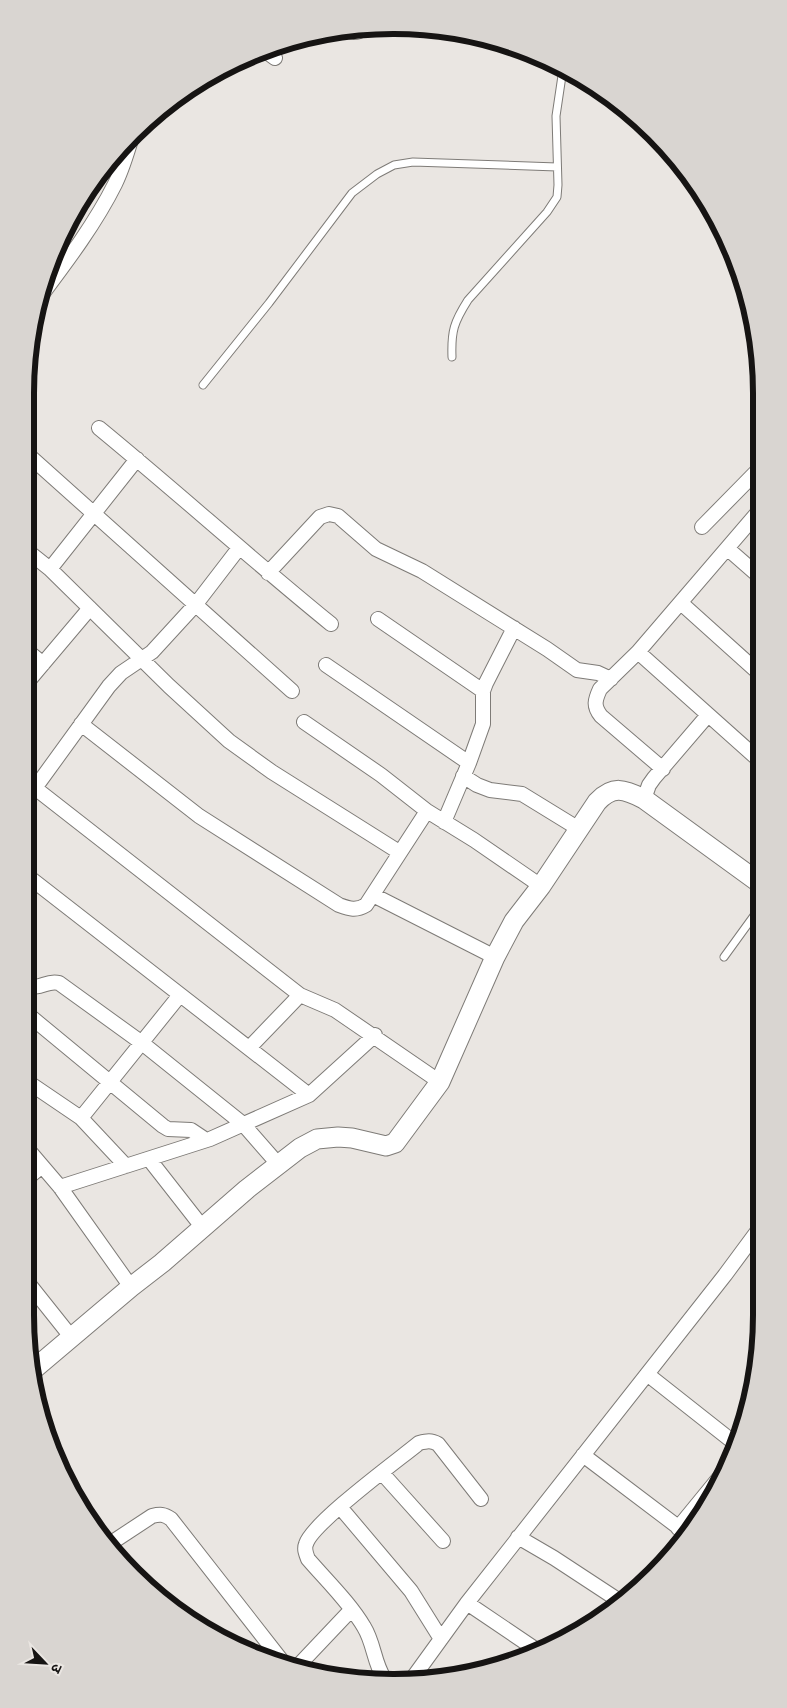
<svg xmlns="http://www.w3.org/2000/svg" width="787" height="1708" font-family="Karla,'Noto Sans Devanagari',sans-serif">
<rect width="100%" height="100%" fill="#eae6e2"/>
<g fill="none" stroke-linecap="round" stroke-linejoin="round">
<defs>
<path id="lane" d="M 452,357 C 451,331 454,322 468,300 L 547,212 L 557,197 L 558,185 L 556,116 L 563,69
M 203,385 L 269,303 L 352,193 L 377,174 L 394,165 L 413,162 L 557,167
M 724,957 L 761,906"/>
<path id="street" d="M 345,30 C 352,33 358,33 364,28
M 447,30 L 451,33
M 264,50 L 275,58
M 40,297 C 67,261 95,224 115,184 C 123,168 128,150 133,133
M 99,428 C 177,492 252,560 331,624
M 25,452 L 292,691
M 702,527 L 759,469
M 25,549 L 50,569 L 169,686 L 229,741 L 272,772 L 399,852
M 728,549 L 760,577
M 50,569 L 137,459
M 268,573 L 320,517 L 329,514 L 338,516 L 376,549 L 422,571 L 547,649 L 577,670 L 598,673 L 611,679
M 681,603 L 760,674
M 378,619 L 483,691
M 25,649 L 43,664
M 638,652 L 760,761
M 326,665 L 469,763
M 25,685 L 90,608
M 304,722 L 381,775 L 427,811 L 474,840 L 541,886
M 81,724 L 199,816 L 339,905 C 350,909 356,911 366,905 L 427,811
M 663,769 L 601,716 C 593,706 595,700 600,689 L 638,652 L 759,511
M 463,776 L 477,785 L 490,790 L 522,794 L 579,829
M 35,788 L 109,686 L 121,673 L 152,652 L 196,604 L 239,548
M 25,799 L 35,788 L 300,995 L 335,1010 L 440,1082
M 644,799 L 649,785 L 654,778 L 708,715
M 444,822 L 469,763 L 483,724 L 483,691 L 486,683 L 514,628
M 25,874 L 309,1095
M 373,895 L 495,957
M 25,981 C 40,994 44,979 59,983 L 142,1043 L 243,1124 L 278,1164
M 25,1012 L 163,1126 L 168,1129 L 191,1130 L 206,1140
M 249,1048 L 300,995
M 25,1080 L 81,1118 L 126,1166
M 81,1118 L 180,995
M 25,1146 L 60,1187 L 131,1287
M 149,1159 L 203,1228
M 25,1180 L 42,1166
M 60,1187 L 210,1139 L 309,1095 L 375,1035
M 25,1279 L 72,1338
M 647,1374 L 737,1445
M 583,1455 L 686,1533
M 382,1473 L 443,1541
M 340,1507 L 411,1591 L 441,1639
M 678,1528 L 723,1473
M 518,1537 L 554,1558 L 618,1600
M 110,1544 L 126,1565
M 108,1545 L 152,1516 C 160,1514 164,1514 171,1519 L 282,1661
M 467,1603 L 538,1651
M 297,1667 L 351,1610
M 384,1678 C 374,1663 374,1643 364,1627 C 350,1603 326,1580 308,1559 C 306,1554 304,1549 306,1544 C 312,1523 397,1461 419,1443 C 427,1441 431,1440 438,1444 L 481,1499
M 412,1679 L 467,1603 L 725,1275 L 762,1225"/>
<path id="secondary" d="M 34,1369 L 131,1287 L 162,1263 L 247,1189 L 300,1148 L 317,1139 L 338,1137 L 352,1138 L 386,1146 L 395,1143 L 440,1082 L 495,957 L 514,921 L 541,886 L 597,802 C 613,785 624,789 644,799 L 761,884"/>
</defs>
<use href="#lane" stroke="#7e7b77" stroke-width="9"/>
<use href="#street" stroke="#7e7b77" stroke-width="16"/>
<use href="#secondary" stroke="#7e7b77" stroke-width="21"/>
<use href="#lane" stroke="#fff" stroke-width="7"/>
<use href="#street" stroke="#fff" stroke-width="14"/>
<use href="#secondary" stroke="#fff" stroke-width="19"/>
</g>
<path d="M0 0H787V1708H0ZM393 34H394A359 359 0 0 1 753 393V1315A359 359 0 0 1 394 1674H393A359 359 0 0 1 34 1315V393A359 359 0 0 1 393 34Z" fill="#d9d5d1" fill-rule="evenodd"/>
<path fill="none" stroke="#161413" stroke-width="6" d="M393 34H394A359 359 0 0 1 753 393V1315A359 359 0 0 1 394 1674H393A359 359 0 0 1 34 1315V393A359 359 0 0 1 393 34Z"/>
<g transform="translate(45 1663) rotate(115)" stroke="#eae6e2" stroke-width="4" paint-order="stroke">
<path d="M0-4L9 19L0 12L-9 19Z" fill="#161413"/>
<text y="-8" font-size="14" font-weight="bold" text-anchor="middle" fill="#161413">उ</text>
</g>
</svg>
